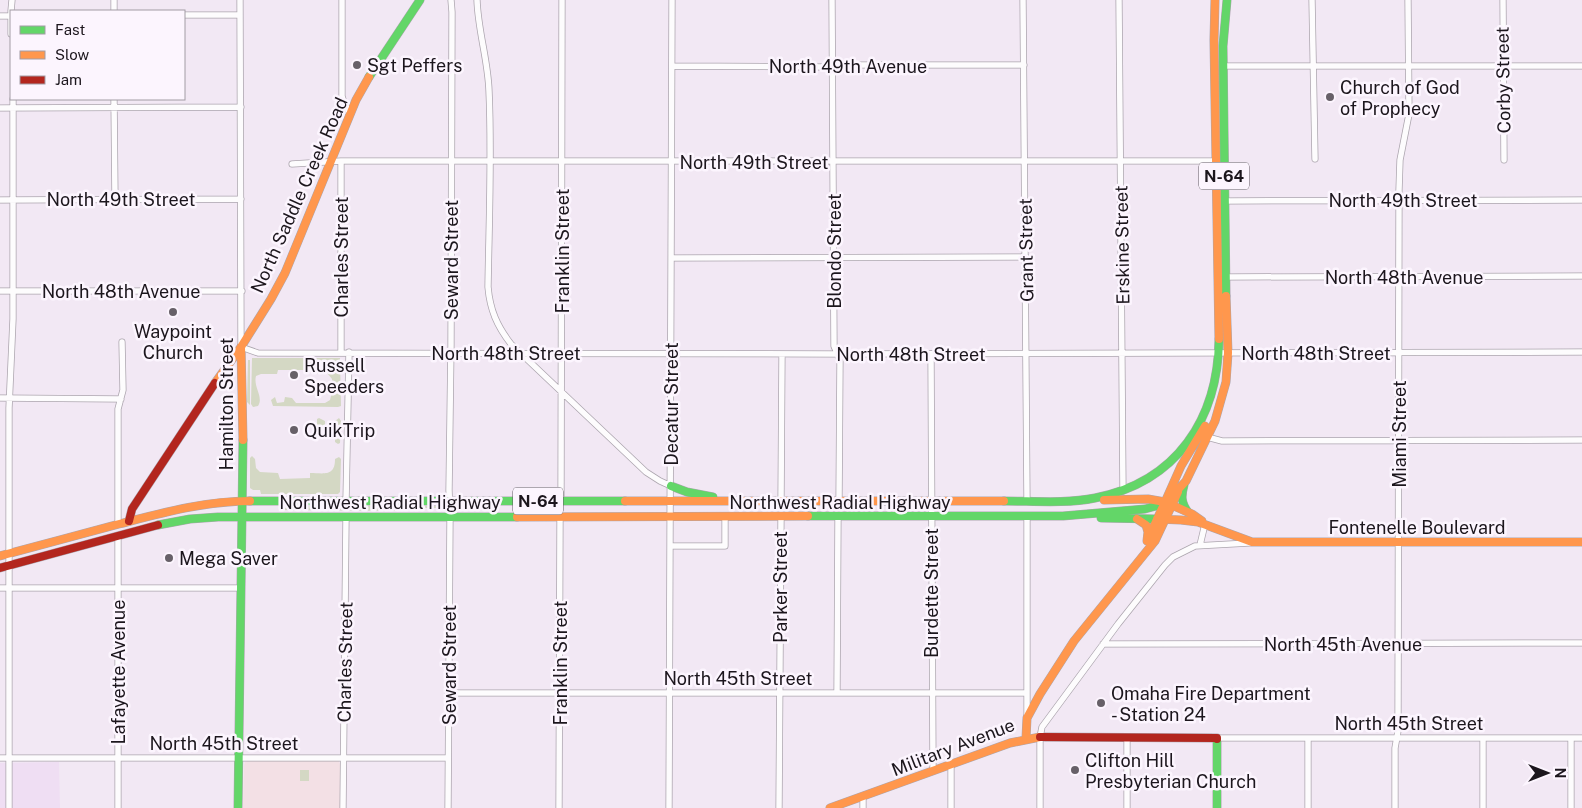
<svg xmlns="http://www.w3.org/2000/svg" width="1582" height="808" font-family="'Public Sans',sans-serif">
<rect width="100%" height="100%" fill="#f2e8f4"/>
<path fill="#efdef3" d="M 59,762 L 60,808 L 0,808 L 0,763 Z"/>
<path fill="#f3e0e5" d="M 248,761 L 339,761 L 340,764 L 340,808 L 243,808 L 244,765 L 245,762 Z"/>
<path fill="#d4d8c4" d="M 252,358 L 340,358 L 341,406 L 338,407 L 273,406 L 271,400 L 275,397 L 277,403 L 284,402 L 285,397 L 292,398 L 296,403 L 325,403 L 330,400 L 332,392 L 332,379 L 327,373 L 313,374 L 314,370 L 278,370 L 277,374 L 261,374 L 256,376 C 253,387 264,397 258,406 L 253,407 L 251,404 Z
M 248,360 L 250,360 L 250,405 L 247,402 Z
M 319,418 L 325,421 L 325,428 L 324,428 L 324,425 L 320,426 L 320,437 L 312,436 L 313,427 L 315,425 L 315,427 L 317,427 L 317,419 Z
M 339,418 L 341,421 L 340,443 L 338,444 L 335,442 L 335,421 Z
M 252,456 L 255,459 L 256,468 L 260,472 L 278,473 L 280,479 L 310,478 L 310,473 C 324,473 335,477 335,459 L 339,457 L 341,459 L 340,492 L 338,494 L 261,494 L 260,490 L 253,490 L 250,488 L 250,458 Z
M 293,506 L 439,506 L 439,508 L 423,508 L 407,511 L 278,510 Z
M 300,770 L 309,770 L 309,781 L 300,781 Z"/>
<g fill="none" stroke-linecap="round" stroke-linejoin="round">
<defs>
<path id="street" d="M 114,0 L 114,11
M 240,0 L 241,347 L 258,353 L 837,354 L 1582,352
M 342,0 L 342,96 L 344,103 L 350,113
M 477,0 C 478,31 488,60 489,91 C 492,156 489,222 488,287 C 490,310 497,326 511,344 L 646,472 L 660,481 L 671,486
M 832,0 L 834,346 L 840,360 L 839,501
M 1023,0 L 1027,500
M 1119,0 L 1123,491
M 1312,0 L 1315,159
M 1503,0 L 1504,160
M 11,11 L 12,0
M 11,12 L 11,34
M 184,15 L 240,15
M 0,16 L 11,16
M 672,66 L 825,67 L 840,65 L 1024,65
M 1224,66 L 1582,66
M 114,99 L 115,199
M 0,108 L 241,107
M 292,164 L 341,161 L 1216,161
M 0,200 L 241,199
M 1225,201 L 1582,200
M 672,258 L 1026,257
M 1226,277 L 1582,276
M 0,291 L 242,291
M 341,352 L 341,161
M 931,354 L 933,771
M 0,398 L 121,399
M 1207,437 L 1222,441 L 1582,440
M 346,501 L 349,352
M 561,501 L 562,0
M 781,501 L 782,354
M 118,524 L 118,409 L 123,390 L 122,342
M 118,536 L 118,808
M 1200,545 L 1205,524
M 671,546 L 725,546 L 725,517
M 0,588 L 240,588
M 1103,644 L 1582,643
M 448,693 L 1027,693
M 837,693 L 838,517
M 1027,718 L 1027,516
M 1217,738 L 1582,738
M 0,758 L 448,758
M 863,796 L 863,808
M 9,808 L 9,408 L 13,319 L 13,99
M 343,808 L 346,517
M 448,808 L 450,517 L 449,490 L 451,345 L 452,12 L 451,0
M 559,808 L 560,517
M 669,808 L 672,0
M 779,808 L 781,517
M 951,808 L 951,765
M 1040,808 L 1040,737 L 1042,727 L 1118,624 L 1165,565 L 1173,557 L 1195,546 L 1249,543
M 1127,808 L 1127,738
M 1308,808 L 1308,738
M 1395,808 L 1395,748 L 1398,731 L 1399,190 L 1400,160 L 1409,114 L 1408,0
M 1483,808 L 1483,738
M 1571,808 L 1571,738"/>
<path id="fast" d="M 369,77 L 420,0
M 1226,296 L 1223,46 L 1227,0
M 1184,485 C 1181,496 1181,503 1188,512
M 671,486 L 687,492 L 713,497
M 250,501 L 625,501
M 1004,501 C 1034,501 1065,504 1095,498 C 1177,482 1218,419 1219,339
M 808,516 L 1063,516 L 1145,509 L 1160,505 L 1169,499
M 1101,518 L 1157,519
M 158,525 L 190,519 L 218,517 L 517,517
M 1217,739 L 1217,808
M 238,808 L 243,440"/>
<path id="slow" d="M 1215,0 L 1214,40 L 1219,339
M 241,347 L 243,440
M 215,383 L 241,347 L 271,299 L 285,273 L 356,100 L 369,77
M 1169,499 L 1186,481 L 1215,421 L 1226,382 L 1228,353 L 1226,296
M 1104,500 L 1148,499 L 1165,502 L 1181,466 L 1205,426
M 625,501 L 1004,501
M 517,517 L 808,516
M 1137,519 L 1146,525 L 1148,532 L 1147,541
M 1157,519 L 1181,520 L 1198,522 L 1252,542 L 1582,542
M 1148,539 L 1165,502 L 1192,514 L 1202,521
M 0,556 C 40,545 79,535 119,524 C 162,513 205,501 250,501
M 1026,738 L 1027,718 L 1040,694 L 1074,641 L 1155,541 L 1178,492
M 830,808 L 1010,743 L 1040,737"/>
<path id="jam" d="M 129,521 L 132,509 L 215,383
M 0,568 L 158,525
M 1040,737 L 1217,738 L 1217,739"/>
</defs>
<use href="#street" stroke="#aca5ae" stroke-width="7"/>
<use href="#fast" stroke="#aca5ae" stroke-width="9"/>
<use href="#slow" stroke="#aca5ae" stroke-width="9"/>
<use href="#jam" stroke="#aca5ae" stroke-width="9"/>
<use href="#street" stroke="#fdfcfd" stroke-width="5.5"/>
<use href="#fast" stroke="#63d668" stroke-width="8"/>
<use href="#slow" stroke="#ff974d" stroke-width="8"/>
<use href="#jam" stroke="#b3261e" stroke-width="8"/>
</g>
<g fill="#676068" stroke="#fcf5fe" stroke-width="2">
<circle cx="357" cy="65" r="5"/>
<circle cx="1330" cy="97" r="5"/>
<circle cx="173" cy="312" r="5"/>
<circle cx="294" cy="375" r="5"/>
<circle cx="294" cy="430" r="5"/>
<circle cx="169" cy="558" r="5"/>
<circle cx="1101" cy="703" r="5"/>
<circle cx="1075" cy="770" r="5"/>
</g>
<g text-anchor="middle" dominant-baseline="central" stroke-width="5" stroke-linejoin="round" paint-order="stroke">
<g fill="#fcf5fe" stroke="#5f5960" stroke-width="1">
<rect x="1199" y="162.5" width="50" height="27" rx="4"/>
<rect x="513" y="487.5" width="50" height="27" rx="4"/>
</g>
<g font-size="16" font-weight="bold" fill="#1c161d">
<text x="1224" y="176">N-64</text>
<text x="538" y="501">N-64</text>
</g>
<g font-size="18" fill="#1c161d" stroke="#fcf5fe" text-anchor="start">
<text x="367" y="65">Sgt Peffers</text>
<text x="1340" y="87">Church of God<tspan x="1340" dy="21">of Prophecy</tspan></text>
<text x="173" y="331" text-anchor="middle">Waypoint<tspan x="173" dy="21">Church</tspan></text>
<text x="304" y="365">Russell<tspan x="304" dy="21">Speeders</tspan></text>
<text x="304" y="430">QuikTrip</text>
<text x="179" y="558">Mega Saver</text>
<text x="1111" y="693">Omaha Fire Department<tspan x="1111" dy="21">- Station 24</tspan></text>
<text x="1085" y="760">Clifton Hill<tspan x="1085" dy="21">Presbyterian Church</tspan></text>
</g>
<g font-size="18" fill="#1c161d" stroke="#fcf5fe">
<text x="848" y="66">North 49th Avenue</text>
<text transform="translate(1503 80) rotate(-91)">Corby Street</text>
<text x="754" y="162">North 49th Street</text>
<text transform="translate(299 195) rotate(-66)">North Saddle Creek Road</text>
<text x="121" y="199">North 49th Street</text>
<text x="1403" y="200">North 49th Street</text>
<text transform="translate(1122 245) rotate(-91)">Erskine Street</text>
<text transform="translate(1026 250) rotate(-91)">Grant Street</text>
<text transform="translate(562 251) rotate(-90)">Franklin Street</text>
<text transform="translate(834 251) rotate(-90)">Blondo Street</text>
<text transform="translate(341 257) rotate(-90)">Charles Street</text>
<text transform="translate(451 260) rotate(-90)">Seward Street</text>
<text x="1404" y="277">North 48th Avenue</text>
<text x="121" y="291">North 48th Avenue</text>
<text x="506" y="353">North 48th Street</text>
<text x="1316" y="353">North 48th Street</text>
<text x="911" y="354">North 48th Street</text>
<text transform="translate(226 404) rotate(-90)">Hamilton Street</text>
<text transform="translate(671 404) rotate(-90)">Decatur Street</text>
<text transform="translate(1399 434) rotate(-90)">Miami Street</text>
<text x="390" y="502">Northwest Radial Highway</text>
<text x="840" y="502">Northwest Radial Highway</text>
<text x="1417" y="527">Fontenelle Boulevard</text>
<text transform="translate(780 587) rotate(-90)">Parker Street</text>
<text transform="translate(931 593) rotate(-90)">Burdette Street</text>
<text x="1343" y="644">North 45th Avenue</text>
<text transform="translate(345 662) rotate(-89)">Charles Street</text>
<text transform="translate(560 663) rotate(-90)">Franklin Street</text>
<text transform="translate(449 665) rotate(-90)">Seward Street</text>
<text transform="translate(118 672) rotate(-90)">Lafayette Avenue</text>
<text x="738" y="678">North 45th Street</text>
<text x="1409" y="723">North 45th Street</text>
<text x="224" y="743">North 45th Street</text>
<text transform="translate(953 747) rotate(-21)">Military Avenue</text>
</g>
</g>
<rect x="10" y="10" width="175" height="90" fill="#fcf5fe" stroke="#a29ca4"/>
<rect x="20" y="26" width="25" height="8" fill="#63d668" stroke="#a29ca4"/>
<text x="55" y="35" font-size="15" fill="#1c161d">Fast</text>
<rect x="20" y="51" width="25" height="8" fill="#ff974d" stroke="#a29ca4"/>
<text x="55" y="60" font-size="15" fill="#1c161d">Slow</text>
<rect x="20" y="76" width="25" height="8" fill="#b3261e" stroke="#a29ca4"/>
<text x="55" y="85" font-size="15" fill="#1c161d">Jam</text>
<g transform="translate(1547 773) rotate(90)" stroke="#fcf5fe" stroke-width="4" paint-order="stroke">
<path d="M0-4L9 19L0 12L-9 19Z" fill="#1c161d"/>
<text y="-8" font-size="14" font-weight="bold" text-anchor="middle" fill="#1c161d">N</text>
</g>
</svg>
